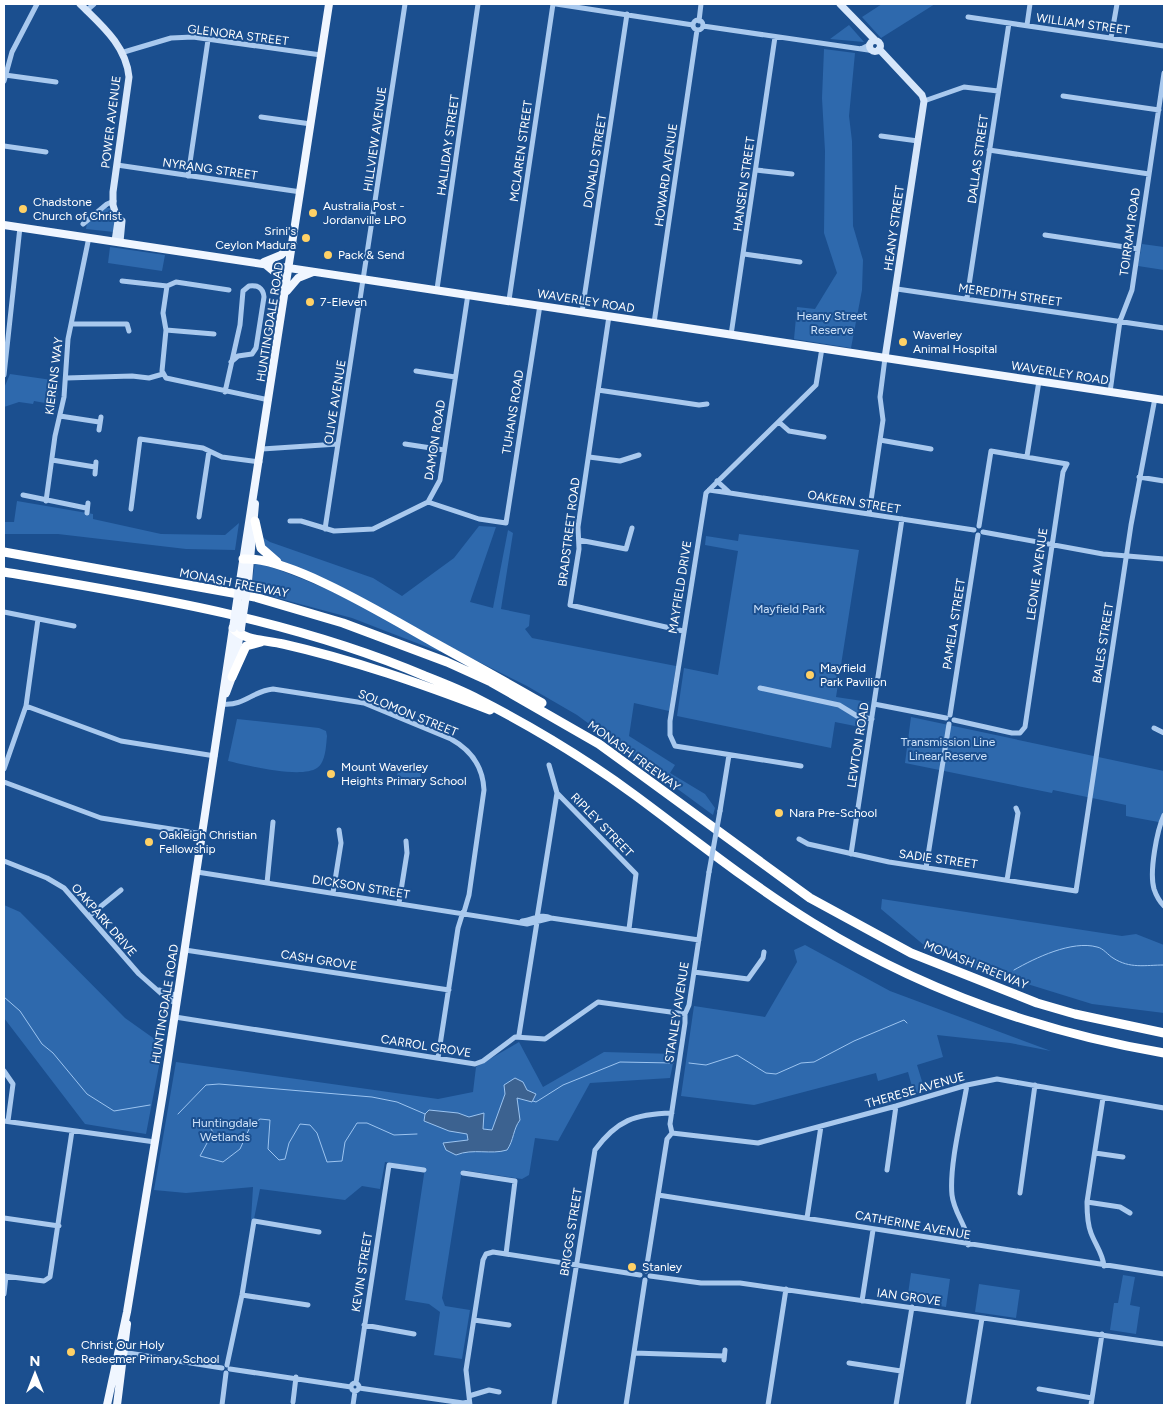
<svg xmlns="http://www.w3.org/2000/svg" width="1168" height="1409" font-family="Figtree,sans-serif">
<rect width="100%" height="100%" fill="#1b4f8f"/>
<path fill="#2e69ad" d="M 882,4 L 935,4 L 881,38 L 862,17 Z
M 849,25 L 864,42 L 830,39 Z
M 824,49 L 855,53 L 849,116 L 852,141 L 853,226 L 863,260 L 862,290 L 851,348 L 794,339 L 797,307 L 815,309 L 837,273 L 824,233 L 825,151 L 822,98 Z
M 106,208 L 111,208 L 116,216 L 114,232 L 86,229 L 87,223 Z
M 1142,244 L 1164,247 L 1164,270 L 1138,266 Z
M 110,247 L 165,255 L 162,271 L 108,263 Z
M 10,374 L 59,381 L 56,405 L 34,401 L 33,404 L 19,402 L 4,407 L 4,388 Z
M 17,501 L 93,514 L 93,519 L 161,534 L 225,535 L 239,523 L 235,550 L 186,549 L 58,534 L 4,534 L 4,522 L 14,522 Z
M 479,526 L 496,527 L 470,602 L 493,608 L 508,530 L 513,533 L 501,609 L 530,615 L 529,626 L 525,629 L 532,638 L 676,666 L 669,711 L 634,703 L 629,736 L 675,765 L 670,773 L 705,794 L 715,808 L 713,815 L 577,715 L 527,686 L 459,652 L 424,632 L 311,573 L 272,557 L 264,549 L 262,537 L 270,542 L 373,578 L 402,596 L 454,558 Z
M 739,534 L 859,550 L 836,697 L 869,702 L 865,728 L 835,722 L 831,748 L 677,716 L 684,668 L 718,675 L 738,551 L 705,545 L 706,536 L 738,541 Z
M 255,562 C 322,582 381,616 441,649 L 440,652 L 352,618 L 251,591 Z
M 911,717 L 1164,771 L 1164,823 L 1126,816 L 1126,805 L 1053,790 L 1052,793 L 905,763 Z
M 237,719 L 319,728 L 326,731 L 327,736 C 326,745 326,762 317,768 C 301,779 246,765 228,761 Z
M 399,765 L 422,769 L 420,780 L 397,776 Z
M 882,899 L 1122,936 L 1136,934 L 1164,945 L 1164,1013 L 1092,1004 L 975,968 L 925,946 L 881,909 Z
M 4,905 L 20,912 L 125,1018 L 163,1045 L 146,1134 L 85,1124 L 4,1018 Z
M 805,945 L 890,991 L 1051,1051 L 1010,1043 L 937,1035 L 943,1057 L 917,1065 L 925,1091 L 914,1094 L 908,1072 L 878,1081 L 876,1073 L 754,1105 L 681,1096 L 694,1006 L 765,1017 L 797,962 L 794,950 Z
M 519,1042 L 543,1087 L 604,1052 L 675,1054 L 670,1078 L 590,1083 L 558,1141 L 535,1138 L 529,1175 L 522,1179 L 462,1170 L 442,1298 L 445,1306 L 470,1310 L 462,1359 L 434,1355 L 440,1312 L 429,1304 L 405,1300 L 425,1168 L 385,1162 L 380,1189 L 362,1186 L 345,1200 L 260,1189 L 254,1219 L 251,1220 L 253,1187 L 186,1193 L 154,1190 L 176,1062 L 438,1099 L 473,1092 L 476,1067 Z
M 911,1273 L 950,1279 L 946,1307 L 907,1301 Z
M 1123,1275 L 1135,1277 L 1130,1305 L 1140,1307 L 1136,1334 L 1110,1330 L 1114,1303 L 1118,1303 Z
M 979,1284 L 1020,1290 L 1016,1318 L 975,1312 Z"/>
<path fill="#3c6290" stroke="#9cc4f0" d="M 515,1078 L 523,1082 L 527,1090 L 536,1094 L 532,1102 L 517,1098 L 520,1120 C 513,1129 514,1140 507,1150 C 491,1155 473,1148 456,1155 L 446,1150 L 443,1143 L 468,1140 L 467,1134 L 449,1131 L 424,1121 L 425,1114 L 429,1110 L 458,1113 L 469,1117 L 484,1113 L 483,1129 L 492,1130 L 505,1094 L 504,1085 Z"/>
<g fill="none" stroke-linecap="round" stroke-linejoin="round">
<path stroke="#9cc4f0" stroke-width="1" d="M 1014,970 C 1035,958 1072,940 1097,947 C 1103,948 1108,955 1113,958 C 1130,969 1145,965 1164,965
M 4,997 L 20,1011 L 42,1044 L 53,1053 L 87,1094 L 114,1111 L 150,1105
M 689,1063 L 706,1065 L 737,1055 L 766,1073 L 776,1074 L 801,1063 L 814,1062 L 854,1041 L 904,1020 L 907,1023
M 533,1101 L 536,1102 L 563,1085 L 620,1062 L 673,1063
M 178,1114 L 206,1085 L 219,1084 L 372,1097 L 397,1102 L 425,1114
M 206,1122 L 213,1132 L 200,1156 L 223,1162 L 240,1149 L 250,1127 L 260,1119 L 270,1120 L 268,1149 L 279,1160 L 285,1159 L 289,1143 L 300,1124 L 310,1125 L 317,1133 L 327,1162 L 342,1161 L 345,1142 L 357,1123 L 367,1123 L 394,1135 L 417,1134"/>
<path stroke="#a9c9ee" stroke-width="5" d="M 556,4 L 693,25
M 86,11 L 94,4
M 968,17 L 1164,46
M693 25a5 5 0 1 1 10 0a5 5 0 1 1-10 0Z
M 699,21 L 701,4
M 1027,25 L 1030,4
M 703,26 L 875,51
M 1111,38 L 1117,4
M 861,49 L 869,45
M 124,52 L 171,38 L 193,37 L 321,55
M 5,75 L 56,82
M 4,81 L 12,52 L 37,4
M 1063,96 L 1159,110
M 924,101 L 964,87 L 998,91
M 261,117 L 311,124
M 881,136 L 918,141
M 4,146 L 46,152
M 989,150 L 1149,174
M 117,165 L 301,192
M 756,170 L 792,174
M 188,176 L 208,40
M 83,224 L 107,204 L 114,201
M 1045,235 L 1138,249
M 744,254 L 800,262
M 122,281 L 167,286 L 176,282 L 229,290
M 167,286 L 163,313 L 166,330 L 162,371 L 166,378 L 269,400
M 437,289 L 478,4
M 897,289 L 1164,328
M 967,298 L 1009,23
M 509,300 L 553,4
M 582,312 L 627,14
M 609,316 L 578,527 L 579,549 L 570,605 L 683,631
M 654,323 L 697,30
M 73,324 L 127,324 L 129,331
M 166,330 L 214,334
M 731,335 L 775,37
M 416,371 L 455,377
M 4,375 L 20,227
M 66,378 L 132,376 L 149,378 L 163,374
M 598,390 L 699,405 L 707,404
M 225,392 L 240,325 L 243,291 L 249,286 C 257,285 263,287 264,297 L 256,348 L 252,354 L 238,356 L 231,362
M 1110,392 L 1120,321 L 1132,290 L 1164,73
M 60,416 L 99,422
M 780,423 L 789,431 L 824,437
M 99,430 L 101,417
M 880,440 L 931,449
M 405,444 L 444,450
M 262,449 L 338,444
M 1027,456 L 1039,381
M 589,457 L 620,461 L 639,455
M 52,460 L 95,467
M 95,474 L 96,462
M 1139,477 L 1164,481
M 709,490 L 730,493 L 717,481
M 730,493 L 974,530
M 23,495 L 86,508
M 46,501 L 55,436 L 64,397 L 68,339 L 89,237
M 428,502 L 479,519 L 506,523 L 540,305
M 131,509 L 140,439 L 203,448 L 222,457 L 260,462
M 87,513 L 88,503
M 869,514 L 883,420 L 880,397 L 885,358
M 199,517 L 209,451
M 290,521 L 301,521 L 334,531 L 373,529 L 428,502 L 440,480 L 468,294
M 325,529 L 405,4
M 983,532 L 1103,554 L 1164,559
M 579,540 L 626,549 L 632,528
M 4,612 L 74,626
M 760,688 L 839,705 L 857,716 L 872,719
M 223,704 C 245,706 252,691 273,689 L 364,703 L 451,739 C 471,750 483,767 484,790 L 469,895 L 464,912
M 874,704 L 946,718
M 26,706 L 121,741 L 215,756
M 950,715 L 978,535
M 954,720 L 1012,733 L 1020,733 L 1025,727 L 1063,472 L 1067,464 L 991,451 L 979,526
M 1154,728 L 1164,733
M 801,766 L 675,746 L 670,735 L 670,721 L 706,493 L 816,385 L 822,348
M 4,769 L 26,706 L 38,619
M 4,782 L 101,818 L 203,834
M 557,793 L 636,874 L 629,929
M 720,811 L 729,755
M 1164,815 C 1157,830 1149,872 1154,889 C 1156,895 1160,902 1164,906
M 799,839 L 808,844 L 889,862 L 1076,891 L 1131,525 L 1155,398
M 851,854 L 902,519
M 4,861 L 47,878 L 64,888 L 139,974 L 165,997 L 177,1004
M 926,868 L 949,724
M 197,872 L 527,924 L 551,918 C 541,913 533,920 522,921
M 1007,880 L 1018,813 L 1016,808
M 267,883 L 273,822
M 333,893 L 341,843 L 339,830
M 399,903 L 407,853 L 406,841
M 89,916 L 121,890
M 537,918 L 557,793 L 549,765
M 551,918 L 699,940
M 185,950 L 449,990
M 694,972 L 748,979 L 763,958 L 764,952
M 159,990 L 178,996
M 175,1017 L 475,1064 L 483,1061 L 515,1037 L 545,1039 L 598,1002 L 685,1014
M 519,1035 L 537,922
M 438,1058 L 458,928 L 463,912
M 4,1071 L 13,1084 L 8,1121
M 967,1085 C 962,1115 949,1166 952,1195 C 954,1214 969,1228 968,1245
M 1103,1098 L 1087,1202 C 1087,1212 1087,1223 1091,1233 C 1095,1244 1103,1254 1104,1266
M 4,1121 L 155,1142
M 672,1133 L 758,1143 L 896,1106 L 967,1085 L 997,1079 L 1164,1108
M 1095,1153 L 1123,1157
M 887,1170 L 896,1106
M 463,1173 L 515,1181 L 506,1254
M 1020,1193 L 1035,1085
M 658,1195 L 1164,1274
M 1087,1202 L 1120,1207 L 1130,1213
M 4,1218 L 59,1226
M 807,1218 L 821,1126
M 646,1271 L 667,1139 L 672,1133 L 670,1124 L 685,1023 L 685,1014 L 689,1005 L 709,872
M 4,1276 L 44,1281 L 50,1277 L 72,1131
M 650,1276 L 701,1283 L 740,1283 L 1164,1344
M 4,1294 L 6,1276
M 242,1295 L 308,1305
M 862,1301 L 873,1230
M 474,1320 L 509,1325
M 364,1325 L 414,1334
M 122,1352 L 222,1368
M 634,1353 L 724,1356
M 724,1360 L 725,1350
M 849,1363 L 901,1371
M 227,1365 L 242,1295 L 254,1221 L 319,1232
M 230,1369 L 351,1387
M 356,1383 L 389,1165 L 424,1170
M351 1387a4 4 0 1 1 8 0a4 4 0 1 1-8 0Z
M 359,1388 L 463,1403 L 469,1402
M 1039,1389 L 1092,1398
M 469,1396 L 489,1390 L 499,1392
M 293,1402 L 296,1377
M 222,1405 L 226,1373
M 353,1405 L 355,1391
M 470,1405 L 466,1370 L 483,1260 L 486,1254 L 493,1252 L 506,1254 L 640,1275
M 554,1405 L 595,1150 C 617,1120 635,1114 672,1113
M 626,1405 L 645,1280
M 768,1405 L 786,1289
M 896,1405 L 912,1307
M 968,1405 L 982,1318
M 1091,1405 L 1102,1334"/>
<path stroke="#d6e6fa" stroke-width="7" d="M 80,4 C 101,25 126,45 129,77 L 113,192 L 113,205 L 118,221 L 115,241
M 840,4 L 875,40
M869.5 46a5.5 5.5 0 1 1 11 0a5.5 5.5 0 1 1-11 0Z
M 879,49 L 922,95 L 924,101 L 885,358
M 120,242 L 122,221"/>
<path stroke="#f0f6ff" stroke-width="8" d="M 4,225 L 1164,400
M 264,262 L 281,255 L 293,244
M 266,265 L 278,275 L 285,292
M 287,291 L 298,278 L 313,272
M 240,581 L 329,4
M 248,582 L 255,504
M 226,693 L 232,677 L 241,628
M 107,1405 L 127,1312 L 163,1093 L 233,628
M 117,1405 L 127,1324"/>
<path stroke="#fff" stroke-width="9" d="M 255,521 L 261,548 L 277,562
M 4,552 L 255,597 L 343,623 L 447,662 L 491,682 L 599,744 L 810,898 L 911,953 L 1037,1003 L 1075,1014 L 1164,1033
M 243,559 C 289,556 390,618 433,642 C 469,662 506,682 542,703
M 4,572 C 147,596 291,619 425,676 C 443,683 461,690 478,699 C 533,727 586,759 636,796 C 694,839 751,885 813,923 C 920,989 1039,1032 1164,1053
M 233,628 C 244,641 266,640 283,644 C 354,660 422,684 490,710
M 232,677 L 246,646 L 261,642"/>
<path stroke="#a9c9ee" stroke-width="5" d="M 709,872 L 720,811"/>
<path stroke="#f0f6ff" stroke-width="8" d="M 233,628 L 240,581
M 241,628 L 248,582"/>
</g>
<g fill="#ffd166" stroke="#1b4f8f" stroke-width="2">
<circle cx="23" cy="209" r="5"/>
<circle cx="313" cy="213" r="5"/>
<circle cx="306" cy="238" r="5"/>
<circle cx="328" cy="255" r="5"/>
<circle cx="310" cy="302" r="5"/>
<circle cx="903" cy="342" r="5"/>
<circle cx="810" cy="675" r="5"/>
<circle cx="331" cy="774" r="5"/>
<circle cx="779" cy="813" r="5"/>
<circle cx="149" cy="842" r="5"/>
<circle cx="632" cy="1267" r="5"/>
<circle cx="71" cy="1352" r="5"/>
</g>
<g text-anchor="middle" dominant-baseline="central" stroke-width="4" stroke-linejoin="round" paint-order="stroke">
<g font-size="12" fill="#fff" stroke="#1b4f8f">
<text transform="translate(1083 24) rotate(8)">WILLIAM STREET</text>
<text transform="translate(238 35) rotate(7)">GLENORA STREET</text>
<text transform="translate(111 122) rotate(-83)">POWER AVENUE</text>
<text transform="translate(375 139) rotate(-82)">HILLVIEW AVENUE</text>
<text transform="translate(448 145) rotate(-82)">HALLIDAY STREET</text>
<text transform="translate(521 151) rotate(-82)">MCLAREN STREET</text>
<text transform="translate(978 159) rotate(-82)">DALLAS STREET</text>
<text transform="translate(595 161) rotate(-81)">DONALD STREET</text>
<text transform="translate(210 169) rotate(8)">NYRANG STREET</text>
<text transform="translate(666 175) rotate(-82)">HOWARD AVENUE</text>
<text transform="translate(744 184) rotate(-82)">HANSEN STREET</text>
<text transform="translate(894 228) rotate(-82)">HEANY STREET</text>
<text transform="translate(1130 232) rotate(-82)">TOIRRAM ROAD</text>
<text transform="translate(1010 295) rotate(8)">MEREDITH STREET</text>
<text transform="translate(586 301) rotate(9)">WAVERLEY ROAD</text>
<text transform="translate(270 322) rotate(-81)">HUNTINGDALE ROAD</text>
<text transform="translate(1060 373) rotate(9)">WAVERLEY ROAD</text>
<text transform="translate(54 376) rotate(-83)">KIERENS WAY</text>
<text transform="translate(335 402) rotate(-81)">OLIVE AVENUE</text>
<text transform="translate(513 412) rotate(-81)">TUHANS ROAD</text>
<text transform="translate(435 440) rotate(-81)">DAMON ROAD</text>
<text transform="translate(854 502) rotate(9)">OAKERN STREET</text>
<text transform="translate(569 532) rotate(-83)">BRADSTREET ROAD</text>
<text transform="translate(1037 574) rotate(-82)">LEONIE AVENUE</text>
<text transform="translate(234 583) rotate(11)">MONASH FREEWAY</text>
<text transform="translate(680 587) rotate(-81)">MAYFIELD DRIVE</text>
<text transform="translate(954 624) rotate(-81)">PAMELA STREET</text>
<text transform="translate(1103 643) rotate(-81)">BALES STREET</text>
<text transform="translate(408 713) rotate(22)">SOLOMON STREET</text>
<text transform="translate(858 745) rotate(-81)">LEWTON ROAD</text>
<text transform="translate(634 756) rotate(36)">MONASH FREEWAY</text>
<text transform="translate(602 825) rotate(46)">RIPLEY STREET</text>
<text transform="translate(938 859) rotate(8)">SADIE STREET</text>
<text transform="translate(361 887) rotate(9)">DICKSON STREET</text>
<text transform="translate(104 920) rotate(49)">OAKPARK DRIVE</text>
<text transform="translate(319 960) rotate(9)">CASH GROVE</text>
<text transform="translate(976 965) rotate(22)">MONASH FREEWAY</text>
<text transform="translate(165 1004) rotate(-81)">HUNTINGDALE ROAD</text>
<text transform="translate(677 1012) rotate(-81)">STANLEY AVENUE</text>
<text transform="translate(426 1046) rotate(9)">CARROL GROVE</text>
<text transform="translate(915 1090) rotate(-16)">THERESE AVENUE</text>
<text transform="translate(913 1225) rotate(10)">CATHERINE AVENUE</text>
<text transform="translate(571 1232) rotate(-81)">BRIGGS STREET</text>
<text transform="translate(362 1272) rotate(-81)">KEVIN STREET</text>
<text transform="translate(909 1297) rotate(8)">IAN GROVE</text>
</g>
<g font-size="12" fill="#fff" stroke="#1b4f8f" text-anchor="start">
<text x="33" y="202">Chadstone<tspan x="33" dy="14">Church of Christ</tspan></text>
<text x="323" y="206">Australia Post -<tspan x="323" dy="14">Jordanville LPO</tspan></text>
<text x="296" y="231" text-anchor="end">Srini's<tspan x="296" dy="14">Ceylon Madura</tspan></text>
<text x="338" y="255">Pack &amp; Send</text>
<text x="320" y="302">7-Eleven</text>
<text x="913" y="335">Waverley<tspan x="913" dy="14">Animal Hospital</tspan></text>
<text x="820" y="668">Mayfield<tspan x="820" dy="14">Park Pavilion</tspan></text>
<text x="341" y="767">Mount Waverley<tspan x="341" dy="14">Heights Primary School</tspan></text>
<text x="789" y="813">Nara Pre-School</text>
<text x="159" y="835">Oakleigh Christian<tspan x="159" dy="14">Fellowship</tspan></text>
<text x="642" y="1267">Stanley</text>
<text x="81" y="1345">Christ Our Holy<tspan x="81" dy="14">Redeemer Primary School</tspan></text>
</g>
<g font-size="12" fill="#cfe3fa" stroke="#1b4f8f">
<text x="832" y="316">Heany Street<tspan x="832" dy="14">Reserve</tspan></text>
<text x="789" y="609">Mayfield Park</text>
<text x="948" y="742">Transmission Line<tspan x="948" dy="14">Linear Reserve</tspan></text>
<text x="225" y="1123">Huntingdale<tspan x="225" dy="14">Wetlands</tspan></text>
</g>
</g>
<rect width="1168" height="1409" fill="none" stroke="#ffffff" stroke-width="10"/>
<g transform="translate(35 1374)" stroke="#1b4f8f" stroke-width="4" paint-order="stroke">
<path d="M0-4L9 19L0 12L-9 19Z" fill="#ffffff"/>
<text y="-8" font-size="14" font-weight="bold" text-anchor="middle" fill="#ffffff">N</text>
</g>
</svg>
